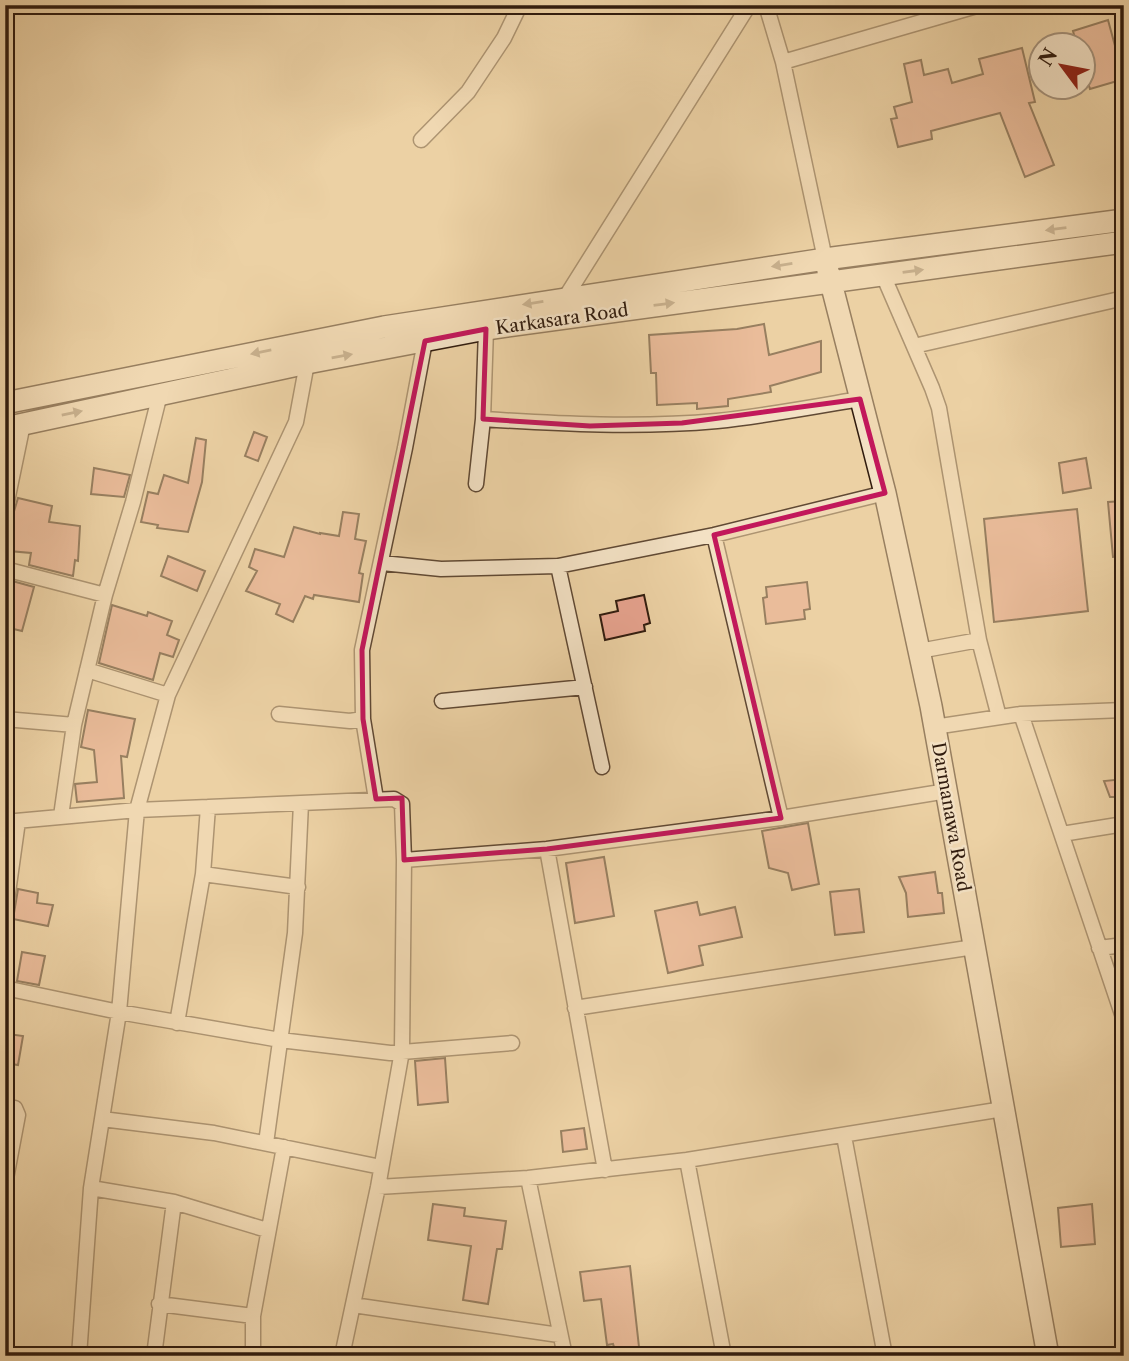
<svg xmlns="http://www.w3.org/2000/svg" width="1129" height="1361" font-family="'Libre Caslon Text',serif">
<rect width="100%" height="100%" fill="#ecd1a4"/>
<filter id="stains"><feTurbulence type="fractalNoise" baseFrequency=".00286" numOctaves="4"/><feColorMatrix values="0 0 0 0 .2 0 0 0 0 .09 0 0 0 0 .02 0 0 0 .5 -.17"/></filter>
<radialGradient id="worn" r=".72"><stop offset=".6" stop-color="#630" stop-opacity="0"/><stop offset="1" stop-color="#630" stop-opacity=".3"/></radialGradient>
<path fill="#e7a38f" stroke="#311c0e" stroke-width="2" d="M 1108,20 L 1124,79 L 1090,89 L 1083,67 L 1083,46 L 1077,46 L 1073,31 Z
M 1022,48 L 1035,102 L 1029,103 L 1054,165 L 1025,177 L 1000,113 L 931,131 L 932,139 L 898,147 L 891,119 L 897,118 L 894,107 L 912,102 L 904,64 L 921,60 L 924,75 L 948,69 L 952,83 L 983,74 L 979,59 Z
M 764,324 L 769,355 L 821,341 L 821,372 L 770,386 L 771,392 L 728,399 L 728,406 L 697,409 L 697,403 L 657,405 L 656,373 L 651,373 L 649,335 L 737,329 Z
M 254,432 L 267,437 L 258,461 L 245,456 Z
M 196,438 L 206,440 L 202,482 L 188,532 L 157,528 L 158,525 L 141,522 L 148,492 L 158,494 L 164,475 L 188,483 Z
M 1086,458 L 1091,488 L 1063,493 L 1059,463 Z
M 94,468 L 130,475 L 124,497 L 91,494 Z
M 18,498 L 52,506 L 49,522 L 80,526 L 78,561 L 75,560 L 73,576 L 29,565 L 31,553 L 9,551 L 12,518 Z
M 1124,501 L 1124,556 L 1113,557 L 1108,502 Z
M 1077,509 L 1088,611 L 994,622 L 984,519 Z
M 343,512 L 359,514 L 355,539 L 366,541 L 359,573 L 363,574 L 359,602 L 314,595 L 313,599 L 305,596 L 293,622 L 276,614 L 280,604 L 246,591 L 257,571 L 249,567 L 255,549 L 284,557 L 294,527 L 320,534 L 320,533 L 339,536 Z
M 168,556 L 205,571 L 197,591 L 161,576 Z
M 5,579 L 34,587 L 22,631 L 5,627 Z
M 807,582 L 810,609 L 804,610 L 805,619 L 766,624 L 763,598 L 767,597 L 766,587 Z
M 644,595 L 650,623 L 644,625 L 645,631 L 605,640 L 600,615 L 618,611 L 616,601 Z
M 112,605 L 147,616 L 148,612 L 172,621 L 167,635 L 179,640 L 173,657 L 160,653 L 153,680 L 99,663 Z
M 88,710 L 135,719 L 127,757 L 121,756 L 124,798 L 77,802 L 75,784 L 97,782 L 94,750 L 81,747 Z
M 1124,779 L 1124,797 L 1110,797 L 1104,781 Z
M 808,823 L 819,884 L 792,890 L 788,873 L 769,868 L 762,831 Z
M 604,857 L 614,916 L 575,923 L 566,863 Z
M 935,872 L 938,893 L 942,893 L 944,913 L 908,917 L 906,893 L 899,877 Z
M 18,889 L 38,893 L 37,903 L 53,905 L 48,926 L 13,919 Z
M 859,889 L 864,932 L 835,935 L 830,892 Z
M 697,902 L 700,915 L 735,907 L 742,937 L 699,946 L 703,965 L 668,973 L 655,911 Z
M 22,952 L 45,956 L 39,985 L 17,981 Z
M 8,1034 L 23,1036 L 18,1065 L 5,1063 Z
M 445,1058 L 448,1102 L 418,1105 L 415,1061 Z
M 584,1128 L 587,1149 L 563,1152 L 561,1131 Z
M 433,1204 L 465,1208 L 464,1216 L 506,1221 L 502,1249 L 497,1249 L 488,1304 L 463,1300 L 471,1246 L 428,1240 Z
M 1092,1204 L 1095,1244 L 1061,1247 L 1058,1208 Z
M 630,1266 L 640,1356 L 617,1356 L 613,1344 L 607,1345 L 601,1299 L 584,1301 L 580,1272 Z"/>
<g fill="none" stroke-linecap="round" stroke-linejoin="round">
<defs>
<path id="street" d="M 766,5 L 783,62 L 825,259
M 1123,5 L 1124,8
M 783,62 L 980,5
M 421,140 L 468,92 L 504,38 L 520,5
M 883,275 L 932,388 L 939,408 L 979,640 L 999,717
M 565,298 L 749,5
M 914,346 L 1124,298
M 483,419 C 561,424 639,428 717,421 C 765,416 813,407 860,399
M 476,484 L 483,419 L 486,329
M 5,511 L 23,424
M 714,535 L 781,818
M 382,563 L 441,569 L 558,566 L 714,535 L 885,493
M 558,566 L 602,767
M 5,569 L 105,595
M 919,651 L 979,640
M 87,670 L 168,695
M 442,701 L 585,687
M 279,714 L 350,721 L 363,719
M 1021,714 L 1124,1020
M 5,719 L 74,725
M 934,727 L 1021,714 L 1124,710
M 376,799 L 363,719 L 362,650 L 405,448 L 425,341
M 61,816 L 74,725 L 105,595 L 133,502 L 160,394
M 5,822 L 137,810 L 394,799 L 402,804 L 404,860 L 402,1051 L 378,1187 L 342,1356
M 1062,834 L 1124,824
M 547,849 L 605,1170
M 404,860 L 547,849 L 781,818 L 947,791
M 203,874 L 298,887
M 5,914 L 18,821
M 1099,948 L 1124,945
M 5,988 L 119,1012 L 280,1040 L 390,1053 L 512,1043
M 575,1008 L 974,947
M 177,1023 L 203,874 L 208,807
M 5,1106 L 15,1108 L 18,1115 L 5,1184
M 102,1119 L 214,1133 L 381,1167
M 844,1136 L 885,1356
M 266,1143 L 295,933 L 301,803
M 687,1160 L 724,1356
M 528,1178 L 565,1356
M 378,1187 L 528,1178 L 687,1160 L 1003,1109
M 91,1188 L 174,1202 L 267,1230
M 159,1304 L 253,1316
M 353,1305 L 559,1335
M 79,1356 L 91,1188 L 119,1012 L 137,810 L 168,695 L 296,422 L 307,363
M 154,1356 L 174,1202
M 253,1356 L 253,1316 L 284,1147"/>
<path id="secondary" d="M 828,271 L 885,493 L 931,706 L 1048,1356
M 5,403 L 384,327 L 825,259 L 1124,220
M 5,428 L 307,363 L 486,329 L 1124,242"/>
</defs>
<use href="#street" stroke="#604934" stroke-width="17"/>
<use href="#secondary" stroke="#311c0e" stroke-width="24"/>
<use href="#street" stroke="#f3e1c4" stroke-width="14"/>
<use href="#secondary" stroke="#f3e1c4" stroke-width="21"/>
</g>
<defs><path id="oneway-solid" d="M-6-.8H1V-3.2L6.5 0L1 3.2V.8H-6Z" transform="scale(1.75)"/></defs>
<g fill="#9c8872">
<use href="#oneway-solid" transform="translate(1056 229) rotate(173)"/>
<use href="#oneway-solid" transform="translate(782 265) rotate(171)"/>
<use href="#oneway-solid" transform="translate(913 271) rotate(-8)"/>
<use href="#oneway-solid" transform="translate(533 303) rotate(171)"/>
<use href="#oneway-solid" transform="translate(664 304) rotate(-7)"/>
<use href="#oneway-solid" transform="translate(261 352) rotate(169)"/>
<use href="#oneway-solid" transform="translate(342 356) rotate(-10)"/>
<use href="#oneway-solid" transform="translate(72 413) rotate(-12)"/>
</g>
<path d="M0 0H1129V1361H0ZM 486,329 L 483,419 L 590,426 L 682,423 L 860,399 L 885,493 L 714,535 L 781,818 L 547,849 L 404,860 L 402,798 L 376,799 L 363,719 L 362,650 L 425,341 Z" fill="#ecd1a4" fill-opacity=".55" fill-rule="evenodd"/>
<path fill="none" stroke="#c2185b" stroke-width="5" stroke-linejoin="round" d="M 486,329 L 483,419 L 590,426 L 682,423 L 860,399 L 885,493 L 714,535 L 781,818 L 547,849 L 404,860 L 402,798 L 376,799 L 363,719 L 362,650 L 425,341 Z"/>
<g text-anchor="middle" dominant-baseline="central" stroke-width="5" stroke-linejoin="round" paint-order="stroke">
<g font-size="18" fill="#311c0e" stroke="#f3e1c4">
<text transform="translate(562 319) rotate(-8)">Karkasara Road</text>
<text transform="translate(951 817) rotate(80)">Darmanawa Road</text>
</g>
</g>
<rect width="1129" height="1361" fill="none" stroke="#ecd1a4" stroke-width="28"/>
<rect x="7" y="7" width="1115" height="1347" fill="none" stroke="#311c0e" stroke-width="3.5"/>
<rect x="14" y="14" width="1101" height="1333" fill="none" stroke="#311c0e" stroke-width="2"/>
<g transform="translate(1062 66) rotate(302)"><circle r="33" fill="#f3e1c4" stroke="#a5927b" stroke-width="2"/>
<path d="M0-5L12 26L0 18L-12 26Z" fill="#8f2418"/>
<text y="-10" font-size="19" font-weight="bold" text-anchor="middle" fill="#311c0e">N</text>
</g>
<rect width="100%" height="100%" filter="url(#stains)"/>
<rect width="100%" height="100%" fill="url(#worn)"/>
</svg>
